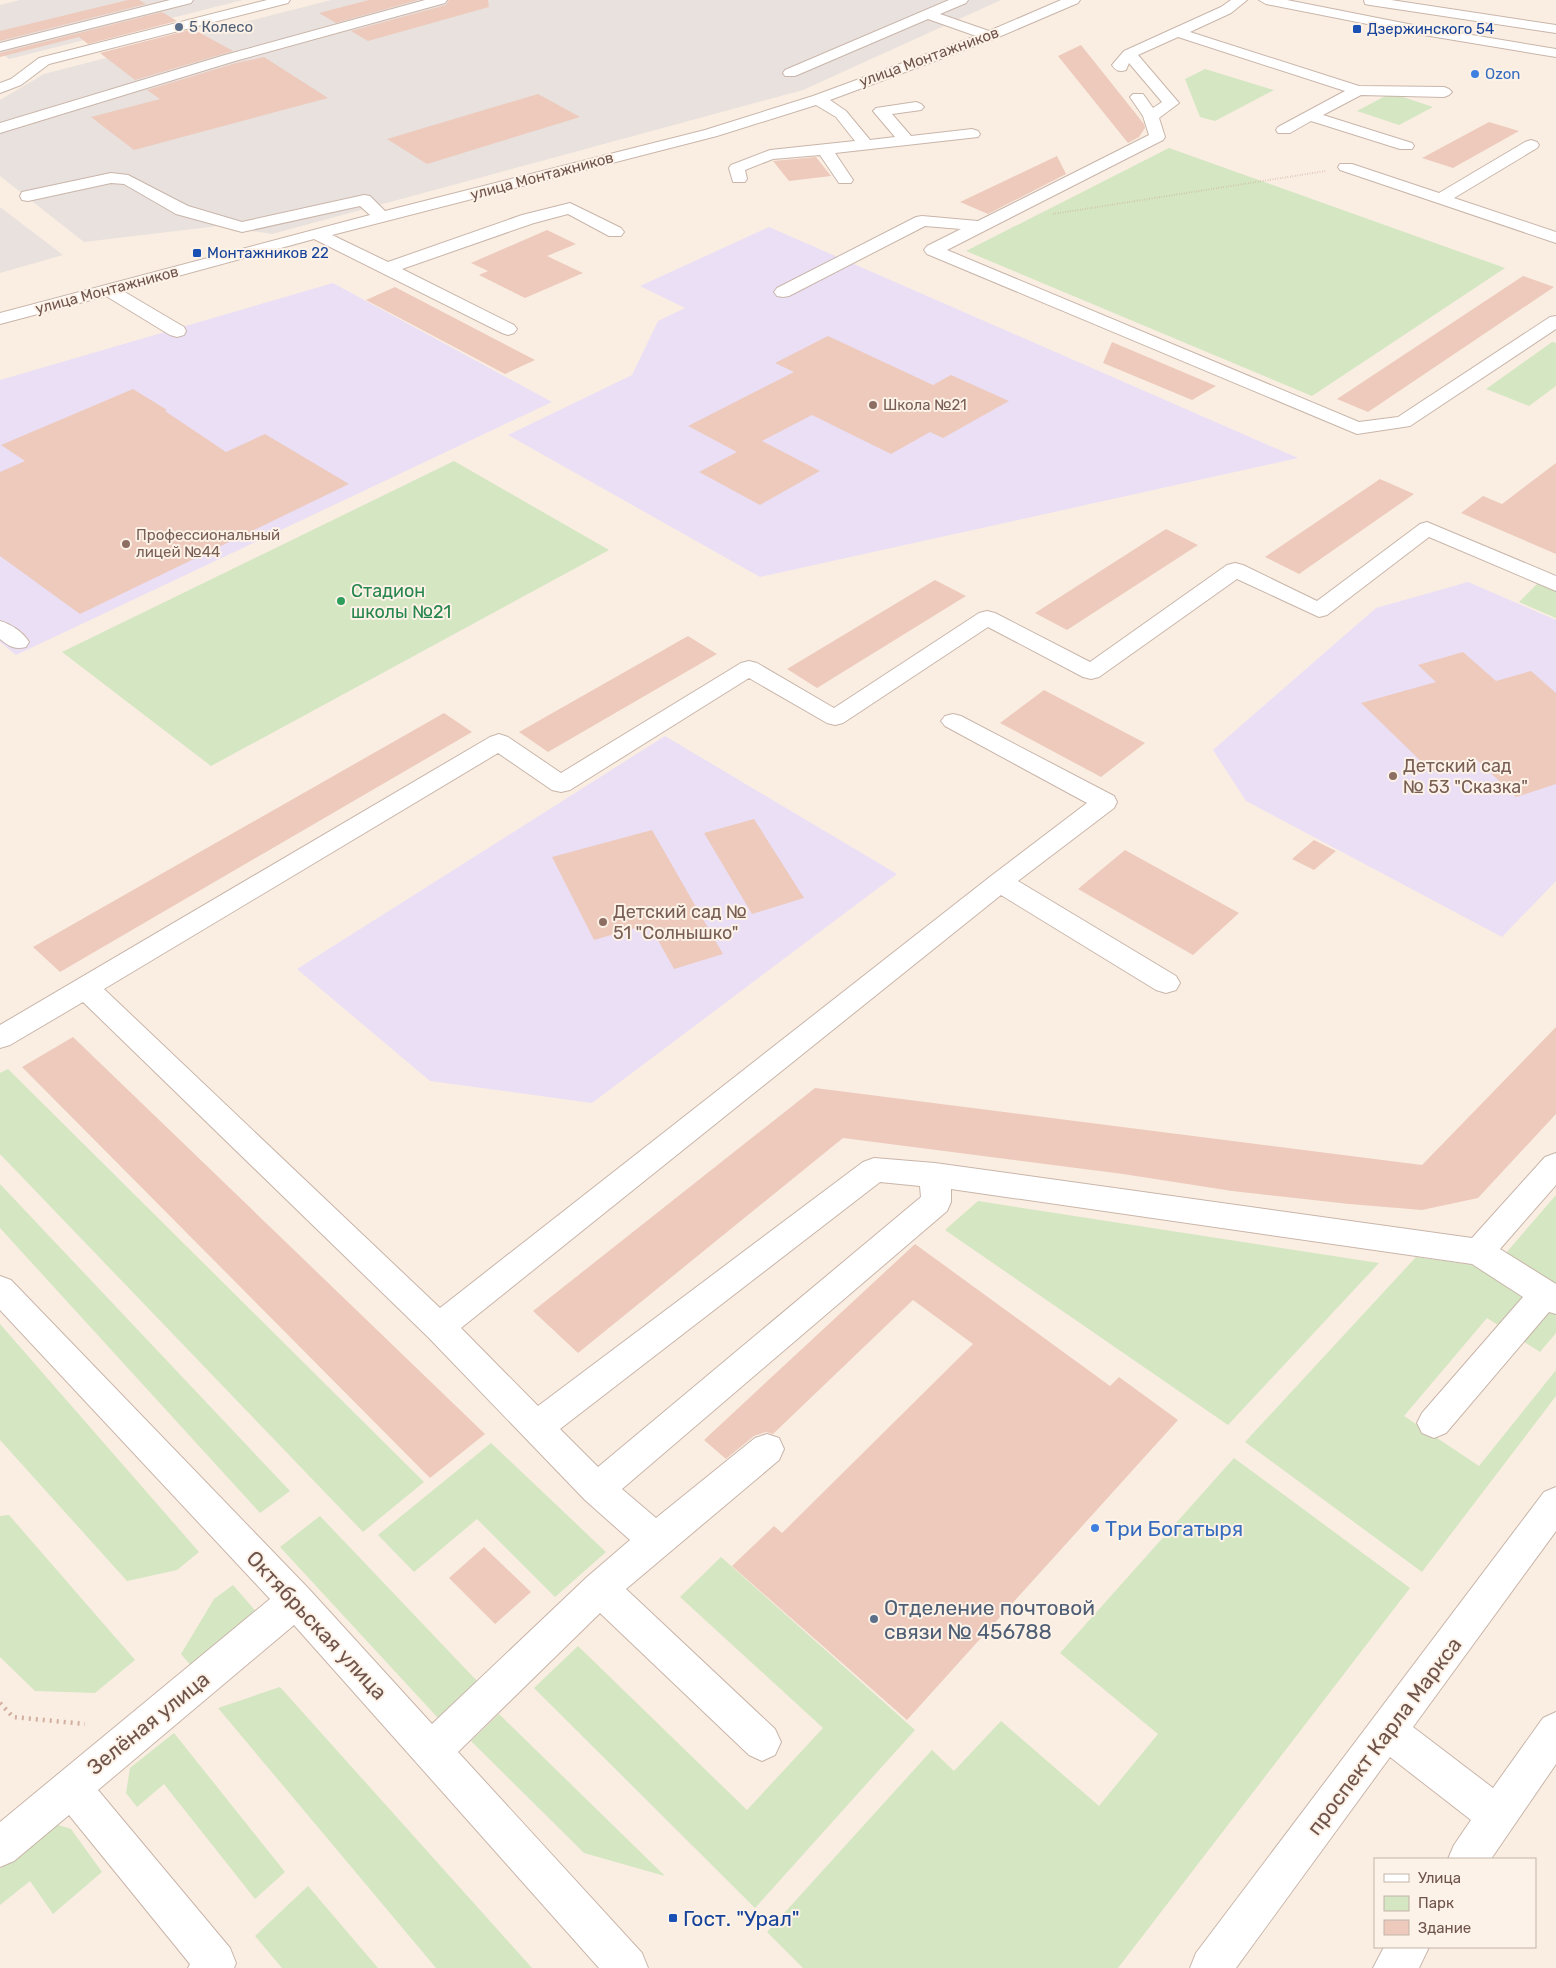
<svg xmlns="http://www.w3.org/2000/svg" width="1556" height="1968" font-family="Rubik,sans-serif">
<rect width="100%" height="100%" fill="#faeee2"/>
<path fill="#e9e1dd" d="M 20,0 L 243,0 L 9,59 L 0,52 L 0,5 Z
M 331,0 L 1001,0 L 803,90 L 272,234 L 218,226 L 84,242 L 0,176 L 0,100 L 44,74 Z
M 0,207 L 63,255 L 0,273 Z"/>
<path fill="#ebdff6" d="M 769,227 L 1298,458 L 760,577 L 508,435 L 632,375 L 658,321 L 685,308 L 640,286 Z
M 333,283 L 552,402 L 16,655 L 0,642 L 0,380 Z
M 1468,582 L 1556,620 L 1556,881 L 1502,937 L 1246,801 L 1213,750 L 1376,608 Z
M 665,736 L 897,874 L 592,1103 L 430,1081 L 297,969 Z"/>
<path fill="#d4e6c2" d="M 1205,69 L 1274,90 L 1215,121 L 1200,117 L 1185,79 Z
M 1391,93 L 1433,107 L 1399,125 L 1357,111 Z
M 1169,148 L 1505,268 L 1312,396 L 966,251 Z
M 1552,342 L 1556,343 L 1556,386 L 1529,406 L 1486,389 Z
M 454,461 L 609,550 L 211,766 L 62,652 Z
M 1539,582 L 1556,589 L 1556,618 L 1519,602 Z
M 8,1069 L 424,1482 L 363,1532 L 0,1154 L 0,1073 Z
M 0,1184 L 290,1491 L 260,1513 L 0,1228 Z
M 1556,1195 L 1556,1285 L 1506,1253 Z
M 978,1201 L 1379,1263 L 1228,1425 L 945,1230 Z
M 1416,1257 L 1481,1266 L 1556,1313 L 1556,1333 L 1540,1352 L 1487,1318 L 1404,1416 L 1479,1466 L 1556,1370 L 1556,1396 L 1422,1572 L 1245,1442 Z
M 0,1324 L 199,1552 L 177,1570 L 127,1581 L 0,1440 Z
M 491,1443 L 606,1552 L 555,1597 L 477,1519 L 414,1572 L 378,1535 Z
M 1234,1458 L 1410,1588 L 1118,1968 L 803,1968 L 767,1932 L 932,1750 L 954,1771 L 1001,1721 L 1099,1806 L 1158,1734 L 1060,1653 Z
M 9,1515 L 135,1660 L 95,1693 L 35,1691 L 0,1657 L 0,1516 Z
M 320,1516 L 478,1682 L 438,1718 L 280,1547 Z
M 721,1557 L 915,1730 L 755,1908 L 534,1688 L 578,1646 L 747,1810 L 823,1728 L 680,1597 Z
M 233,1585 L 259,1615 L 193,1668 L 181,1654 L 214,1599 Z
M 280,1687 L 532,1968 L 436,1968 L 218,1708 Z
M 499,1714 L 665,1876 L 584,1853 L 471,1741 Z
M 174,1733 L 285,1872 L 255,1899 L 164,1784 L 137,1807 L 126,1793 L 130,1768 Z
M 55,1824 L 71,1829 L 102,1872 L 53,1914 L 30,1881 L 0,1905 L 0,1869 Z
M 308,1886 L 378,1968 L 282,1968 L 255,1936 Z"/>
<path fill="#edcabc" d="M 128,0 L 139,0 L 146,4 L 0,41 L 0,31 Z
M 369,0 L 418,0 L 336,23 L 319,13 Z
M 449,0 L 488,0 L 489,7 L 368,41 L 351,31 L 446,5 Z
M 162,12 L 177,21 L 88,44 L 79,37 L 0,57 L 0,53 Z
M 193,29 L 233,51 L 135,80 L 100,53 Z
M 1081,45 L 1144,124 L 1145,128 L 1139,137 L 1128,143 L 1058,56 Z
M 264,57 L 328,98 L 134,150 L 91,117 L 160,99 L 147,90 L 236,63 Z
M 538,94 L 580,117 L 427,164 L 387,139 Z
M 1489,122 L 1519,131 L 1453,168 L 1422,158 Z
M 1057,156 L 1066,174 L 988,214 L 960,202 Z
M 816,157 L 831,176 L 789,181 L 773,161 Z
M 547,230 L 576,244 L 547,256 L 583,273 L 525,298 L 479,275 L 488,271 L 471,263 Z
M 1523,276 L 1554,287 L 1368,412 L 1337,399 Z
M 395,287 L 535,360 L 505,374 L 366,300 Z
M 828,336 L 933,385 L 951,375 L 1009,401 L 943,438 L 930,432 L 891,454 L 812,415 L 762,441 L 820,471 L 760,505 L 699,472 L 737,452 L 688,426 L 794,372 L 775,363 Z
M 1112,342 L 1216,386 L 1192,400 L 1103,363 Z
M 133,389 L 167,410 L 165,411 L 226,452 L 265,434 L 349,484 L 80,614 L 0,556 L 0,472 L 25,461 L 1,445 Z
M 1556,463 L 1556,554 L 1461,513 L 1483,496 L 1502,504 Z
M 1380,479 L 1414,494 L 1299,574 L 1265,557 Z
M 1166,529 L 1198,545 L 1067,630 L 1035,613 Z
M 935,580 L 966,596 L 817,688 L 787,669 Z
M 688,636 L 717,654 L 548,752 L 519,732 Z
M 1463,652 L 1496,681 L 1531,671 L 1556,693 L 1556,784 L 1516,797 L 1476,759 L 1432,772 L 1361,703 L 1436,682 L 1418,665 Z
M 1044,690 L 1145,743 L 1101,777 L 1000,723 Z
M 444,713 L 472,732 L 60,972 L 33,947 Z
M 754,819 L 804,898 L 752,914 L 704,833 Z
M 652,830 L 723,954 L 674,969 L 649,924 L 594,940 L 552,857 Z
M 1314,840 L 1336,851 L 1314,870 L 1292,859 Z
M 1125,850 L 1239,913 L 1193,955 L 1078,889 Z
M 1556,1027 L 1556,1114 L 1478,1198 L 1422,1210 L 1349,1204 L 1232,1191 L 1123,1174 L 843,1138 L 578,1353 L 533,1311 L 815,1088 L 1422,1165 Z
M 73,1037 L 485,1434 L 430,1478 L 22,1067 Z
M 915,1244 L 1110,1386 L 1119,1377 L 1178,1420 L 907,1720 L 732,1566 L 774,1526 L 782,1533 L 973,1344 L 913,1300 L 773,1434 L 766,1432 L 754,1436 L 726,1459 L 704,1440 Z
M 484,1547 L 531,1592 L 495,1624 L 449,1578 Z"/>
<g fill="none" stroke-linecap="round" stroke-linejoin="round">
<defs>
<path id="minor" d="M 170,0 L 193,0 L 191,3 L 0,51 L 0,43 Z
M 267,0 L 290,0 L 288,3 L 49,64 L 21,85 L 0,93 L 0,83 L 11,79 L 39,58 Z
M 425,0 L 447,0 L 445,3 L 235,61 L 0,133 L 0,123 L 225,55 Z
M 949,0 L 968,0 L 966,3 L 940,14 L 989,31 L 1061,0 L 1080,0 L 1078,3 L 994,39 L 830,100 L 846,111 L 870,140 L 895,137 L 873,111 L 876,108 L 916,102 L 921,104 L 924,107 L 921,110 L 892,114 L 911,136 L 972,129 L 978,131 L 980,134 L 978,137 L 835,153 L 853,180 L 851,183 L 839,183 L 820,155 L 773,159 L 745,170 L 747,179 L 745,182 L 733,182 L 729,168 L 731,165 L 770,150 L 855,141 L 836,117 L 816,105 L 717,136 L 332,235 L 388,262 L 522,215 L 570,203 L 621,228 L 624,232 L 621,236 L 609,236 L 568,214 L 534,223 L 402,269 L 514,325 L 517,329 L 514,333 L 508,335 L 502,333 L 314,239 L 123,291 L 184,327 L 186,331 L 184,335 L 177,337 L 170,335 L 106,296 L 0,324 L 0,313 L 370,215 L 360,206 L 242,232 L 176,214 L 124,184 L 111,183 L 28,201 L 22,200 L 20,196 L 22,192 L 111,173 L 128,175 L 188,206 L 242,222 L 364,195 L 370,196 L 385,211 L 705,130 L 813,96 L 976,36 L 928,19 L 795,76 L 785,76 L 783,73 L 785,70 Z
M 1231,0 L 1247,0 L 1231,13 L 1190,32 L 1359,86 L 1444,87 L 1449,89 L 1452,92 L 1449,95 L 1444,97 L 1361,95 L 1323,115 L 1412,143 L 1414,146 L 1412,149 L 1400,149 L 1311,121 L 1290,133 L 1278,133 L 1276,130 L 1278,127 L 1345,91 L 1178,37 L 1138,55 L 1179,103 L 1159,118 L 1165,137 L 1163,140 L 947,250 L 1359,422 L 1398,417 L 1550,317 L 1556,316 L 1556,329 L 1410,426 L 1357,434 L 927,254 L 924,250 L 927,246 L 961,229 L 925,226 L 789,296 L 783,297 L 777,296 L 774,292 L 777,288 L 916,217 L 922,216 L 978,221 L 1149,135 L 1143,116 L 1130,97 L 1133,94 L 1143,94 L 1153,108 L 1162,102 L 1129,63 L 1126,70 C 1119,72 1116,71 1112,65 L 1124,51 L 1221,7 Z
M 1259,0 L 1287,0 L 1418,26 L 1556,49 L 1556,57 L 1418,34 L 1266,4 Z
M 1364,0 L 1391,0 L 1556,25 L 1556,33 L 1370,5 L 1365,4 Z
M 1531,140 L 1537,142 L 1539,145 L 1537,148 L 1454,198 L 1556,232 L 1556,243 L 1340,170 L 1338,167 L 1340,164 L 1352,164 L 1439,193 L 1525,142 Z
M 1427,522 L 1556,576 L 1556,591 L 1429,537 L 1327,615 L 1319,617 L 1237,579 L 1099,677 L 1091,679 L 1083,677 L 988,627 L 843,723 L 835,725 L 827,723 L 749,678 L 570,790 L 561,792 L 552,790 L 498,753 L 104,989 L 440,1308 L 991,876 L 1087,803 L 945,726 L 941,721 L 945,716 L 953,714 L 961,716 L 1114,796 L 1117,802 L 1114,808 L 1018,881 L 1176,976 L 1180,983 L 1176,990 L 1166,993 L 1156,990 L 1001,895 L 461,1328 L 538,1406 L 863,1162 L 874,1158 L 935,1163 L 1472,1238 L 1545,1157 L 1556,1153 L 1556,1185 L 1500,1249 L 1556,1284 L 1556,1314 L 1549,1312 L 1446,1433 L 1434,1438 L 1422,1433 L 1417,1423 L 1422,1413 L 1523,1297 L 1472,1264 L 951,1189 L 951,1202 L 947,1211 L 622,1489 L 656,1518 L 755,1438 L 767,1434 L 779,1438 L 784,1449 L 779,1460 L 626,1589 L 775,1729 L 781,1742 L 775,1755 L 762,1761 L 749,1755 L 600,1613 L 458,1752 L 642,1953 L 648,1968 L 599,1968 L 294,1625 L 98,1790 L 230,1948 L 236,1963 L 234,1968 L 188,1968 L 190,1964 L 69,1815 L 14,1861 L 0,1867 L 0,1822 L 270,1599 L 0,1310 L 0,1276 L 11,1280 L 309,1589 L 432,1724 L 587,1577 L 630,1540 L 585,1500 L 428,1337 L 83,1002 L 10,1045 L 0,1048 L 0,1025 L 490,737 L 499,734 L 508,737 L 561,773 L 741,663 L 749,661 L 757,663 L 834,708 L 979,613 L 987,611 L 995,613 L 1090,662 L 1227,565 L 1235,563 L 1243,565 L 1317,601 L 1420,524 ZM 880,1182 L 920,1186 L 921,1197 L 598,1467 L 560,1429 Z
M 0,621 C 11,624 23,632 29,642 L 26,647 C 14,650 9,646 0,639 Z
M 1556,1487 L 1556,1531 L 1413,1727 L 1493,1788 L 1543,1718 L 1556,1712 L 1556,1764 L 1491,1859 L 1448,1859 L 1454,1845 L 1471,1820 L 1390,1757 L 1236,1968 L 1190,1968 L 1196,1953 L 1544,1492 Z
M 1384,1947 L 1429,1947 L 1419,1968 L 1373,1968 Z"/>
</defs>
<use href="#minor" stroke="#c9b5aa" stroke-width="2"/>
<path stroke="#d1ae9f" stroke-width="2" stroke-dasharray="0.5 2" stroke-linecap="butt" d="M 1053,214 L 1326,171"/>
<path stroke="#d1ae9f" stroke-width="4.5" stroke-dasharray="2 5" stroke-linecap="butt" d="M 0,1703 L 13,1717 L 85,1724"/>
<use href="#minor" fill="#fff" fill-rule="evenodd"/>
</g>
<g fill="#5c6f8a" stroke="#fdf2e7" stroke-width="2">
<circle cx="179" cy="27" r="5"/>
<circle cx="874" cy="1619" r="5"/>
</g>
<g fill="#1a4fb4" stroke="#fdf2e7" stroke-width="2">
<rect x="1352" y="24" width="10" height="10" rx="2.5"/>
<rect x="192" y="248" width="10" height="10" rx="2.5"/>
<rect x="668" y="1913" width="10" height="10" rx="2.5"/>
</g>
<g fill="#3f7fe0" stroke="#fdf2e7" stroke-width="2">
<circle cx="1475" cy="74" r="5"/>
<circle cx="1095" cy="1528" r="5"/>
</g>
<g fill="#8d6e63" stroke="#fdf2e7" stroke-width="2">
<circle cx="873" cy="405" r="5"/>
<circle cx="126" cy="544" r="5"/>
<circle cx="1393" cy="776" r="5"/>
<circle cx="603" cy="922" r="5"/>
</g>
<circle fill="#2e9e5b" stroke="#fdf2e7" stroke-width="2" cx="341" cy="601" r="5"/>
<g text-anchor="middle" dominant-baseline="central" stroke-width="4" stroke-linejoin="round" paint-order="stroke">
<g font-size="15" fill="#4e5e75" stroke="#fdf2e7" text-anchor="start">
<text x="189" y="27">5 Колесо</text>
</g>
<g font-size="15" fill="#164399" stroke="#fdf2e7" text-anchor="start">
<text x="1367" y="29">Дзержинского 54</text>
<text x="207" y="253">Монтажников 22</text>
</g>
<g font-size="15" fill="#6f544b" stroke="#fdf2e7">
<text transform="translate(929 57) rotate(-20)">улица Монтажников</text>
<text transform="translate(542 176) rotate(-15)">улица Монтажников</text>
<text transform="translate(107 290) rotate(-15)">улица Монтажников</text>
</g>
<g font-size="15" fill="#366cbe" stroke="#fdf2e7" text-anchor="start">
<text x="1485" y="74">Ozon</text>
</g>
<g font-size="15" fill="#785e54" stroke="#fdf2e7" text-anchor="start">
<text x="883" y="405">Школа №21</text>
<text x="136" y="535">Профессиональный<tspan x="136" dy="17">лицей №44</tspan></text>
</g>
<g font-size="18" fill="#27864d" stroke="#fdf2e7" text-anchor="start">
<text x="351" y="591">Стадион<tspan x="351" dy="21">школы №21</tspan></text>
</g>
<g font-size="18" fill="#785e54" stroke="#fdf2e7" text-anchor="start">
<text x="1403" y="766">Детский сад<tspan x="1403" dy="21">№ 53 "Сказка"</tspan></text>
<text x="613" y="912">Детский сад №<tspan x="613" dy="21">51 "Солнышко"</tspan></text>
</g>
<g font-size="21" fill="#366cbe" stroke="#fdf2e7" text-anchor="start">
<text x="1105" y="1528">Три Богатыря</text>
</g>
<g font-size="21" fill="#4e5e75" stroke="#fdf2e7" text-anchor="start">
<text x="884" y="1607">Отделение почтовой<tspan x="884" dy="24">связи № 456788</tspan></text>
</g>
<g font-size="21" fill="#6f544b" stroke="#fdf2e7">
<text transform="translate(317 1625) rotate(47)">Октябрьская улица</text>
<text transform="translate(148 1723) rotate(-39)">Зелёная улица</text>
<text transform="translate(1384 1736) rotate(-53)">проспект Карла Маркса</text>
</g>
<g font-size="21" fill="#164399" stroke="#fdf2e7" text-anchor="start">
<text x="683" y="1918">Гост. "Урал"</text>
</g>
</g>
<rect x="1374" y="1858" width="162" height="90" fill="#fdf2e7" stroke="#c4b3a9"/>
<rect x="1384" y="1874" width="25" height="8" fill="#ffffff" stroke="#c4b3a9"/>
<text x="1418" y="1883" font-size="15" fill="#6f544b">Улица</text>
<rect x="1384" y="1896" width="25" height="15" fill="#d4e6c2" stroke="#c4b3a9"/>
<text x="1418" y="1908" font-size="15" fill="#6f544b">Парк</text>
<rect x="1384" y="1920" width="25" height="15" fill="#edcabc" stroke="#c4b3a9"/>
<text x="1418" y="1933" font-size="15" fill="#6f544b">Здание</text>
</svg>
